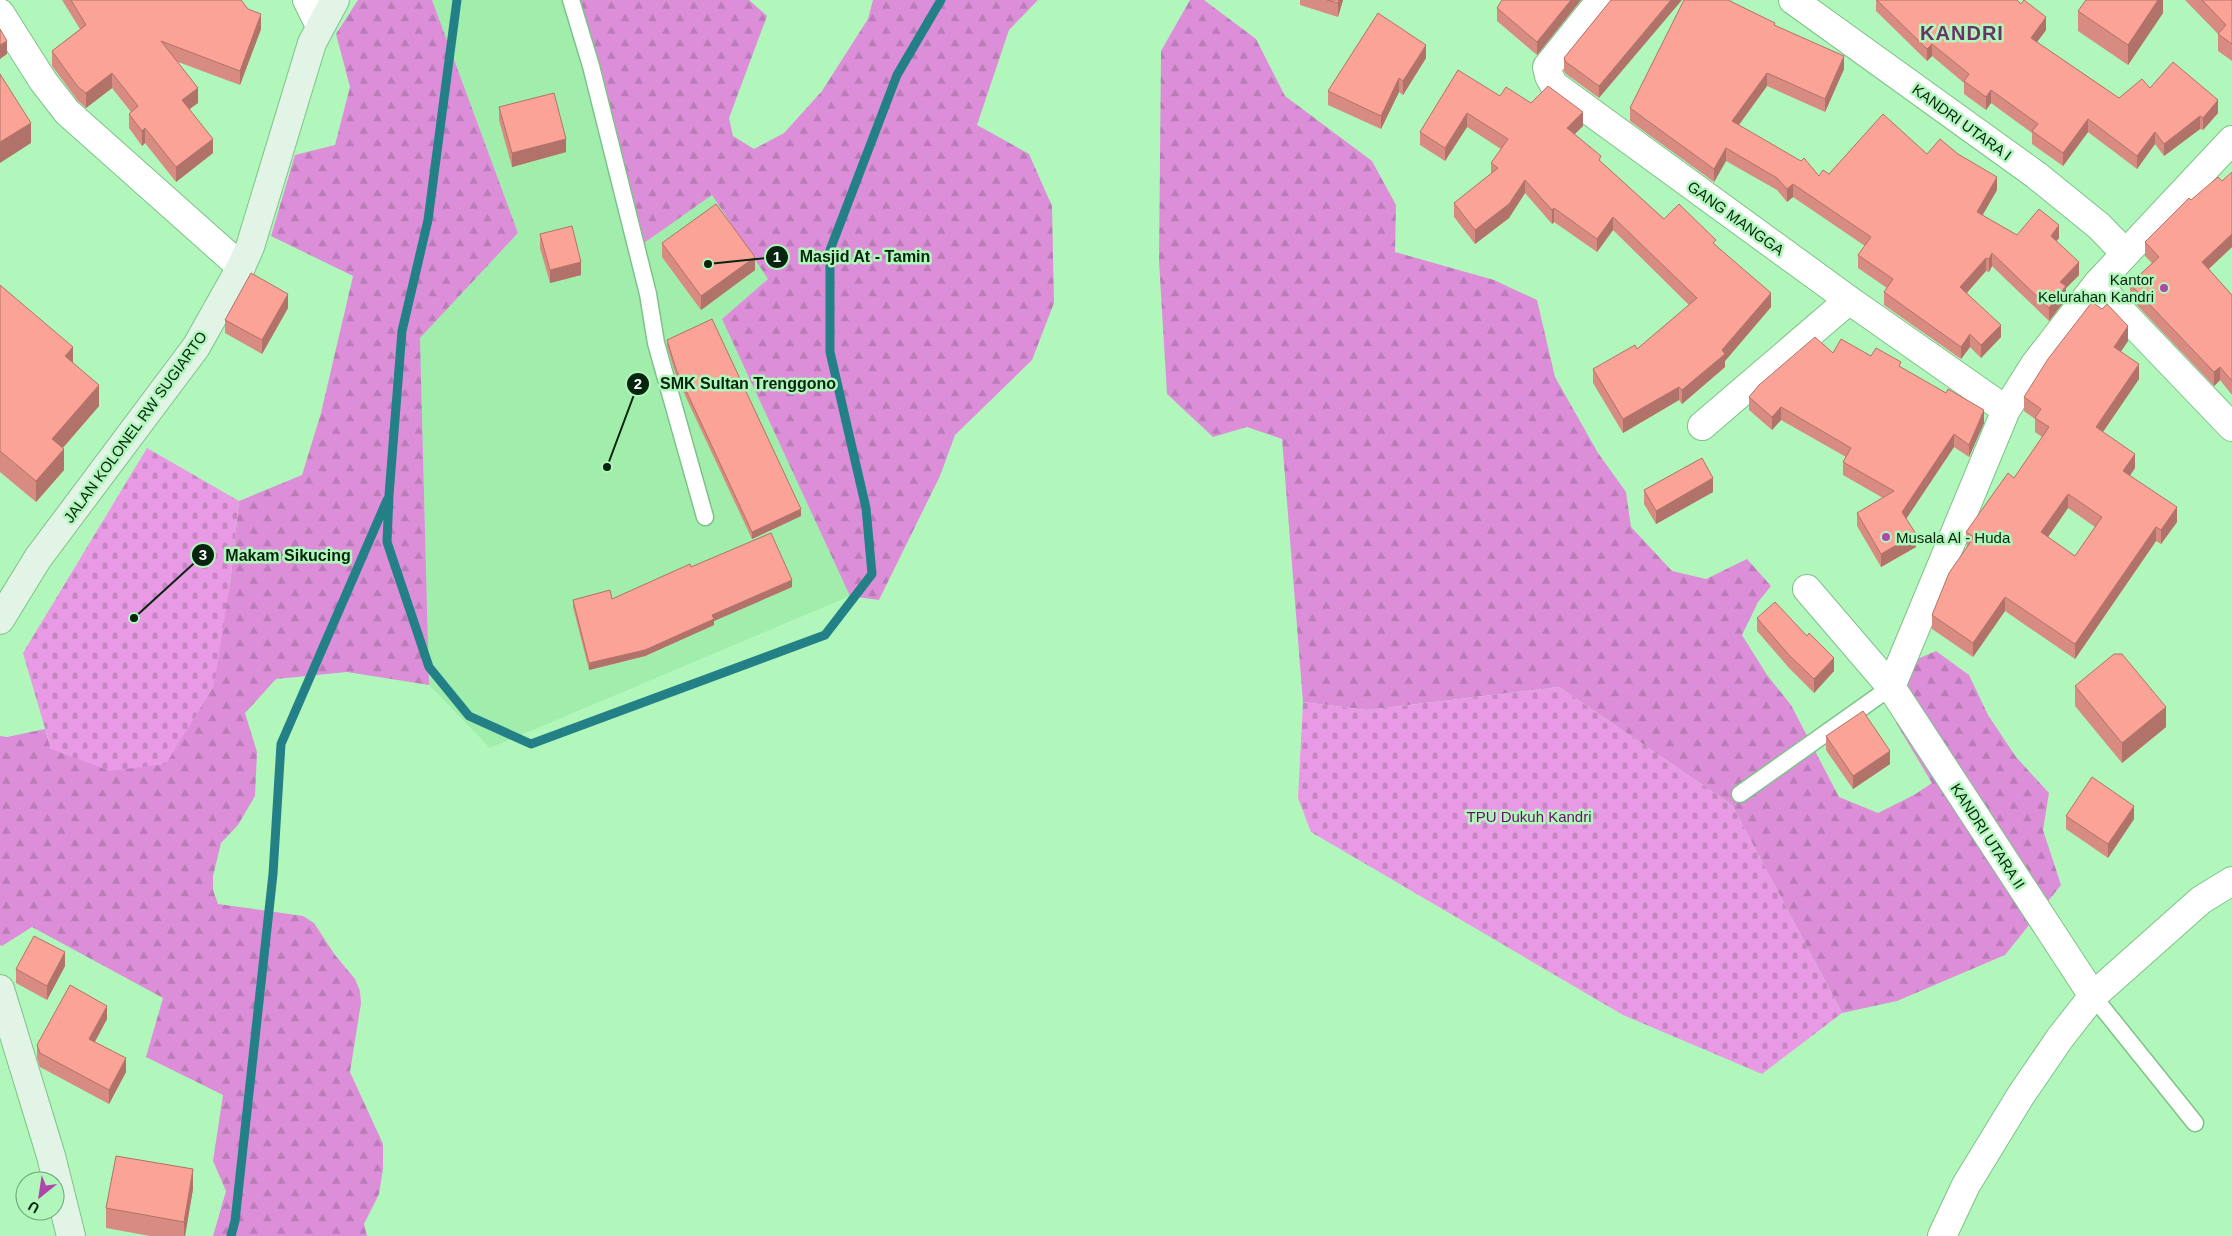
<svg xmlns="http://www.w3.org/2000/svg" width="2232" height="1236" font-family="Arial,sans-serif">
<defs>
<pattern id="forest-firs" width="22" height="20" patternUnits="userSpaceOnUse" patternTransform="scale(1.25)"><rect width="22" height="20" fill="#dc8fd8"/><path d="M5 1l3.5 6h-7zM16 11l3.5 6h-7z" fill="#bb7bb8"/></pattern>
<pattern id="cemetery-stones" width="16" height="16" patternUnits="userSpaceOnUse" patternTransform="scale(1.25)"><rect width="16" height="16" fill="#e89be4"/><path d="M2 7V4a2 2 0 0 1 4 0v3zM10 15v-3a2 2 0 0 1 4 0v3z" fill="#c685c2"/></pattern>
</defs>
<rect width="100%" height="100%" fill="#b1f7bc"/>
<path fill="#a0edac" d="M 432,0 L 572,0 L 645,242 L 712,195 L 768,279 L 722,319 L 850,596 L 490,748 L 429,685 L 420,338 L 518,233 Z"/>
<path fill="url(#forest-firs)" d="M 358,0 L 432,0 L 518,233 L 420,338 L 429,685 L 347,672 L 276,679 L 245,713 L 257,752 L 255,796 L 238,825 L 221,843 L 213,876 L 213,890 L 218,904 L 303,916 L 314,923 L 335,955 L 355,979 L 360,991 L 361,1003 L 350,1072 L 383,1144 L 383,1169 L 379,1194 L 364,1224 L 367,1236 L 213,1236 L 226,1191 L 213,1161 L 223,1095 L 146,1057 L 163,998 L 32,927 L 2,946 L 0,945 L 0,736 L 7,737 L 45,729 L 51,749 L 230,584 L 239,501 L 302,475 L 321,413 L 353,276 L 271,236 L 295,155 L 335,145 L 350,87 L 336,34 Z
M 572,0 L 749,0 L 767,16 L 729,118 L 733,136 L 754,149 L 784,133 L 822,91 L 868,19 L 873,0 L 1038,0 L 1009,30 L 977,125 L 1029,154 L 1052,206 L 1054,303 L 1032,360 L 955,435 L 940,476 L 879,600 L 850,596 L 722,319 L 768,279 L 712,195 L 644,243 Z
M 1190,0 L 1204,0 L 1256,39 L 1285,96 L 1372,161 L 1396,205 L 1395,252 L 1494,280 L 1537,300 L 1555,377 L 1598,453 L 1626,492 L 1631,527 L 1672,571 L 1706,579 L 1747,559 L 1771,586 L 1758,602 L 1742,635 L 1767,675 L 1791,705 L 1839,797 L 1878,813 L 1914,795 L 1932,783 L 1896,723 L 1910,662 L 1936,651 L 1969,675 L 1988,715 L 2016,757 L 2049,793 L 2043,830 L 2061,885 L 2005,955 L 1897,1001 L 1842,1013 L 1732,805 L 1559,687 L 1367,710 L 1303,702 L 1282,439 L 1247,427 L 1213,437 L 1167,394 L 1159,261 L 1161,51 Z"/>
<path fill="url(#cemetery-stones)" d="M 147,448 L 239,501 L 230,584 L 214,686 L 166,764 L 110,771 L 51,749 L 23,653 Z
M 1559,687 L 1732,805 L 1842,1013 L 1762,1074 L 1623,1015 L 1311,832 L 1298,798 L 1303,702 L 1367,710 Z"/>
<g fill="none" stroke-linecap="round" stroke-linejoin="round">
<path stroke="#228086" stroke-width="9" d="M 457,0 L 428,220 L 402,331 L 389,495 L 387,542 L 429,667 L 469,716 L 531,744 L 825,635 L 872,574 L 866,508 L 830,352 L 830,250 L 897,75 L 941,0
M 231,1236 L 235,1221 L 273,874 L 281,744 L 387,500"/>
<defs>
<path id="lane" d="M 571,0 L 591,66 L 648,294 L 656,343 L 705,517
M 1740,794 L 1891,687
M 2093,996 L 2195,1123"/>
<path id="street" d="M 307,0 L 320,26
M 1601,0 L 1547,67 L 1549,76 L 1554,85 L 1849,300 L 2006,410
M 1793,0 L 2036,175 L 2099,226 L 2125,253
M 0,13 L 43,81 L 67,112 L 241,267
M 2098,283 L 2119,309 L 2232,427
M 1702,426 L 1849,300
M 1807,589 L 1891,687
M 2093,996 L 1891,687 L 2006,410 L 2035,364 L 2098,283 L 2232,140
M 1942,1236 L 1966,1185 L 2021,1095 L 2060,1038 L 2093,996 L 2201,900 L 2232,881"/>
<path id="secondary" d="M 0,620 L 38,558 L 196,347 L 241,267 L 250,247 L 312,43 L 335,0
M 0,989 L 51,1156 L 71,1236"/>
</defs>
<use href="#lane" stroke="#7ec289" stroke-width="19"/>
<use href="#street" stroke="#7ec289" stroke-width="30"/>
<use href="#secondary" stroke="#7ec289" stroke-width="30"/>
<use href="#lane" stroke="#fff" stroke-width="16"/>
<use href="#street" stroke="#fff" stroke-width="28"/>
<use href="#secondary" stroke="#e2f4e5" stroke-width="28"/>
</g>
<path fill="#d88c81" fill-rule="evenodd" d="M 62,0 L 241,0 L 261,29 L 240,85 L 178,62 L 198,103 L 190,109 L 213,153 L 176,182 L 145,143 L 142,146 L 129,128 L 129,114 L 131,112 L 112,88 L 86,108 L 78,101 L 52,66 L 52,51 L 80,29 Z
M 1300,0 L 1343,0 L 1338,17 L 1300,5 Z
M 1581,0 L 1537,55 L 1497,21 L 1497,8 Z
M 1611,0 L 1599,98 L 1566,74 L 1564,71 L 1564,58 Z
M 1732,0 L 1732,2 L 1775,25 L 1844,69 L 1825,112 L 1767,86 L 1739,125 L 1819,176 L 1927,154 L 1997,190 L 1982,215 L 2017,235 L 2059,238 L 2056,241 L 2079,275 L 2066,288 L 2066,299 L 2049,321 L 1992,266 L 1989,272 L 1986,271 L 1967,293 L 2001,337 L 1981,358 L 1970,347 L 1961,359 L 1884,305 L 1884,292 L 1887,288 L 1858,268 L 1858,255 L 1865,246 L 1793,197 L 1787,202 L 1777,190 L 1726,161 L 1714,182 L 1630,121 L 1630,108 Z
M 1876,0 L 2017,0 L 2046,30 L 2037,42 L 2119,98 L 2150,88 L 2218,113 L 2203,130 L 2200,129 L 2164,156 L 2155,144 L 2137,169 L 2088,132 L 2063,166 L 2032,144 L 2032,133 L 1991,103 L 1986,110 L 1964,94 L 1964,83 L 1932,56 L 1927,61 L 1876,11 Z
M 2163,0 L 2163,13 L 2128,65 L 2078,31 L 2078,11 Z
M 2185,0 L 2232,0 L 2232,61 L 2218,51 L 2218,34 Z
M 1426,58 L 1403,95 L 1399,92 L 1381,129 L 1328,105 L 1328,91 Z
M 1500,96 L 1531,103 L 1583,126 L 1574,134 L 1601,162 L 1664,219 L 1716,245 L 1771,307 L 1725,361 L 1725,367 L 1682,404 L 1679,400 L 1623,433 L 1593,383 L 1593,369 L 1637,349 L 1689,305 L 1613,230 L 1597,252 L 1554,222 L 1552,224 L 1525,193 L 1509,218 L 1475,244 L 1454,217 L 1454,203 L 1491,174 L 1491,163 L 1501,149 L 1467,127 L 1445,161 L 1420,145 L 1420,132 Z
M 499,107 L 566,152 L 512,167 L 499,120 Z
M 2232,172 L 2232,247 L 2209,269 L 2232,295 L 2232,395 L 2220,380 L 2214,386 L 2130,298 L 2130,284 L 2152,263 L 2145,256 L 2145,242 L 2191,200 L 2222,181 Z
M 540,234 L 581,275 L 550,283 L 540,248 Z
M 662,243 L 755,270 L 701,310 L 662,257 Z
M 0,285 L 73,363 L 99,406 L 63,448 L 64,470 L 36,502 L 0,472 Z
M 288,308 L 262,354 L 225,333 L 225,320 Z
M 667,340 L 801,516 L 752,539 L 676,376 L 667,346 Z
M 2128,341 L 2120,352 L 2139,379 L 2103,432 L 2135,468 L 2130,476 L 2177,522 L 2161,544 L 2156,541 L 2075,659 L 2005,611 L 1973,657 L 1932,629 L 1932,615 L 1967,547 L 1966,532 L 2014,478 L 2042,437 L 2035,432 L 2035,419 L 2024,411 L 2024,397 ZM 2068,508 L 2095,527 L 2075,556 L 2048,537 Z
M 1833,353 L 1871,356 L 1901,367 L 1984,423 L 1969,457 L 1954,447 L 1906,519 L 1916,547 L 1881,567 L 1857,526 L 1857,513 L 1883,498 L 1843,475 L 1843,462 L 1846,457 L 1781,420 L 1772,430 L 1749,410 L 1749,397 Z
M 1644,490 L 1713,492 L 1656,524 L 1644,504 Z
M 691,567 L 792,587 L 714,621 L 714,625 L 645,656 L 589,670 L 573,607 L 573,600 L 612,599 Z
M 1757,618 L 1834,671 L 1814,693 L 1789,668 L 1757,631 Z
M 2075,686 L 2166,727 L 2122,763 L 2075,706 Z
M 1826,736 L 1890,764 L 1853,789 L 1826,750 Z
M 2066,816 L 2134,819 L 2108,858 L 2066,829 Z
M 65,966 L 47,1000 L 16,983 L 16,969 Z
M 107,1019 L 95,1042 L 126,1072 L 109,1104 L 40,1067 L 37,1058 L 37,1045 Z
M 193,1189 L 185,1236 L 150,1236 L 106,1228 L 106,1208 Z"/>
<path fill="#b07269" d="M 1339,0 L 1343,0 L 1338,17 L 1338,3 Z
M 1571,0 L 1581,0 L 1537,55 L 1537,42 Z
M 1671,0 L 1682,0 L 1599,98 L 1599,86 Z
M 2158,0 L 2163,0 L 2163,13 L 2128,65 L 2128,45 Z
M 261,14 L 261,29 L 240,85 L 240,71 Z
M 2046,17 L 2046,30 L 2031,50 L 2031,38 Z
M 7,41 L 7,54 L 0,59 L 0,45 Z
M 1932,44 L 1932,56 L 1927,61 L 1927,49 Z
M 1426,45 L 1426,58 L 1403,95 L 1403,81 Z
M 1844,56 L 1844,69 L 1825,112 L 1825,99 Z
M 112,73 L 112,88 L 86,108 L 86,93 Z
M 1767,73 L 1767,86 L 1732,134 L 1732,121 Z
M 1399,78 L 1399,92 L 1381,129 L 1381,116 Z
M 198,88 L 198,103 L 182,114 L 182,100 Z
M 1991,90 L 1991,103 L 1986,110 L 1986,97 Z
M 2218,100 L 2218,113 L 2203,130 L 2203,118 Z
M 1583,112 L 1583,126 L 1567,142 L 1567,128 Z
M 1467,113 L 1467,127 L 1445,161 L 1445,148 Z
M 2200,116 L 2200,129 L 2164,156 L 2164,144 Z
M 2088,119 L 2088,132 L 2063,166 L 2063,153 Z
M 31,123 L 31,143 L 0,163 L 0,142 Z
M 145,128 L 145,143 L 142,146 L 142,131 Z
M 2155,132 L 2155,144 L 2137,169 L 2137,156 Z
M 213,139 L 213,153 L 176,182 L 176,167 Z
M 566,139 L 566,152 L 512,167 L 512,153 Z
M 1726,148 L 1726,161 L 1714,182 L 1714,169 Z
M 1997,177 L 1997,190 L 1977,225 L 1977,212 Z
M 1525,180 L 1525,193 L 1509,218 L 1475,244 L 1475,230 Z
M 1793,184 L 1793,197 L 1787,202 L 1787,189 Z
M 1554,208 L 1554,222 L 1552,224 L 1552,210 Z
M 1613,217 L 1613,230 L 1597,252 L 1597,239 Z
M 2059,225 L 2059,238 L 2051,248 L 2051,236 Z
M 2232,234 L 2232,247 L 2202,275 L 2202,262 Z
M 1992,253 L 1992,266 L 1989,272 L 1989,259 Z
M 755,257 L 755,270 L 701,310 L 701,296 Z
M 1986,258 L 1986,271 L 1960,300 L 1960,287 Z
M 581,262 L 581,275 L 550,283 L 550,270 Z
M 2079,262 L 2079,275 L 2066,288 L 2066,299 L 2049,321 L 2049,308 L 2060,282 Z
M 1771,293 L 1771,307 L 1725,361 L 1725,367 L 1682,404 L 1682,390 L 1722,350 Z
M 288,294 L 288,308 L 262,354 L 262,340 Z
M 2001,325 L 2001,337 L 1981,358 L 1981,345 Z
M 2128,326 L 2128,341 L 2114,362 L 2114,347 Z
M 1970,334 L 1970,347 L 1961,359 L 1961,347 Z
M 73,347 L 73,368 L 65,356 Z
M 2139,364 L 2139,379 L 2096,442 L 2096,427 Z
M 2220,367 L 2220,380 L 2214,386 L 2214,372 Z
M 99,385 L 99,406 L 52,460 L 52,439 Z
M 1679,387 L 1679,400 L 1623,433 L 1623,419 Z
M 1781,407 L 1781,420 L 1772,430 L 1772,417 Z
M 1984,410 L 1984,423 L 1969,457 L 1969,445 Z
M 1954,434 L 1954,447 L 1902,525 L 1902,512 Z
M 64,449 L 64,470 L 36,502 L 36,481 Z
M 2135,454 L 2135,468 L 2123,485 L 2123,471 Z
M 1713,478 L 1713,492 L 1656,524 L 1656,511 Z
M 2068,494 L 2068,508 L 2041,547 L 2041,532 Z
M 2177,507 L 2177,522 L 2161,544 L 2161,530 Z
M 801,509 L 801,516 L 752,539 L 752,532 Z
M 2156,527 L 2156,541 L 2075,659 L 2075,644 Z
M 1916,534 L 1916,547 L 1881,567 L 1881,554 Z
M 792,580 L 792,587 L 714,621 L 714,625 L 645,656 L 589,670 L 589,663 L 712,615 Z
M 2005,597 L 2005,611 L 1973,657 L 1973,643 Z
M 1834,658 L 1834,671 L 1814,693 L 1814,679 Z
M 2166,707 L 2166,727 L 2122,763 L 2122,743 Z
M 1890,751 L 1890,764 L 1853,789 L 1853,776 Z
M 2134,806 L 2134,819 L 2108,858 L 2108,844 Z
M 65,952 L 65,966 L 47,1000 L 47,986 Z
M 107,1006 L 107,1019 L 89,1052 L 89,1039 Z
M 126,1058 L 126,1072 L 109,1104 L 109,1090 Z
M 193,1169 L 193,1189 L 185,1236 L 184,1236 L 184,1222 Z"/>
<path fill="#fba396" stroke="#b07269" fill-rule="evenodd" d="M 71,0 L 241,0 L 248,9 L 261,14 L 240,71 L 161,41 L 198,88 L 182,100 L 213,139 L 176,167 L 145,128 L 142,131 L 129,114 L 138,106 L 112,73 L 86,93 L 78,87 L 52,51 L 86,25 Z
M 1327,0 L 1339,0 L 1338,3 Z
M 1502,0 L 1571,0 L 1537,42 L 1497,8 Z
M 1611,0 L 1671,0 L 1599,86 L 1566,62 L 1564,58 Z
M 1684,0 L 1728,0 L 1775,23 L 1774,25 L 1844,56 L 1825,99 L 1767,73 L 1732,121 L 1801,161 L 1804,158 L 1819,176 L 1823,170 L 1829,174 L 1883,114 L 1927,154 L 1940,139 L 1958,154 L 1997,177 L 1977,212 L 2017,235 L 2039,209 L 2059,225 L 2051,236 L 2079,262 L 2060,282 L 2066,286 L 2049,308 L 1992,253 L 1989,259 L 1986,258 L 1960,287 L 2001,325 L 1981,345 L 1970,334 L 1961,347 L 1884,292 L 1893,279 L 1858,255 L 1871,237 L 1793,184 L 1787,189 L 1777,178 L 1726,148 L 1714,169 L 1630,108 Z
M 1877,0 L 2017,0 L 2021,4 L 2024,0 L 2046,17 L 2031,38 L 2119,98 L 2142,79 L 2150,88 L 2173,62 L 2218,100 L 2203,118 L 2200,116 L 2164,144 L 2155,132 L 2137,156 L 2088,119 L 2063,153 L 2032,131 L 2038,124 L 1991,90 L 1986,97 L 1964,81 L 1969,74 L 1932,44 L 1927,49 Z
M 2086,0 L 2158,0 L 2128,45 L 2078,11 Z
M 2202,0 L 2232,0 L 2232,44 L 2218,34 L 2226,25 Z
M 1378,13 L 1426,45 L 1403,81 L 1399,78 L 1381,116 L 1328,91 Z
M 0,29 L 7,41 L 0,45 Z
M 1458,70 L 1500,96 L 1506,87 L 1531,103 L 1548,86 L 1583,112 L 1567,128 L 1601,156 L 1599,160 L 1664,219 L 1679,204 L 1716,240 L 1713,243 L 1771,293 L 1722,350 L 1725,354 L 1682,390 L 1679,387 L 1623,419 L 1593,369 L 1635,345 L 1637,349 L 1697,298 L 1613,217 L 1597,239 L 1554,208 L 1552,210 L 1525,180 L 1509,204 L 1475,230 L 1454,203 L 1498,168 L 1491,163 L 1508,139 L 1467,113 L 1445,148 L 1420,132 Z
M 0,74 L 31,123 L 0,142 Z
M 554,93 L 566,139 L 512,153 L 499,107 Z
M 2232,172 L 2232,234 L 2202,262 L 2232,295 L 2232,381 L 2220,367 L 2214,372 L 2130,284 L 2159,257 L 2145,242 L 2189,198 L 2191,200 L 2218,177 L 2222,181 Z
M 716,204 L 755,257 L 701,296 L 662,243 Z
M 572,226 L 581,262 L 550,270 L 540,234 Z
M 251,273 L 288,294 L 262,340 L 225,320 Z
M 0,285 L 73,347 L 65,356 L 99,385 L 52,439 L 64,449 L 36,481 L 0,451 Z
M 2092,302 L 2102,309 L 2107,304 L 2128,326 L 2114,347 L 2139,364 L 2096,427 L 2135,454 L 2123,471 L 2177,507 L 2161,530 L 2156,527 L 2075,644 L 2005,597 L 1973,643 L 1932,615 L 1949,573 L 1974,537 L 1966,532 L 2008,473 L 2014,478 L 2049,427 L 2035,418 L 2041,409 L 2024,397 L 2048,359 ZM 2068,494 L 2102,517 L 2075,556 L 2041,532 Z
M 712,319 L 801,509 L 752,532 L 676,369 L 667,340 Z
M 1815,337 L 1833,353 L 1841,339 L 1871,356 L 1876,348 L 1901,362 L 1899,366 L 1946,393 L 1948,389 L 1984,410 L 1969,445 L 1954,434 L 1902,512 L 1916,534 L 1881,554 L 1857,513 L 1894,491 L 1843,462 L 1851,448 L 1781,407 L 1772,417 L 1749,397 L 1759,385 Z
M 1702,458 L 1713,478 L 1656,511 L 1644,490 Z
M 771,533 L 792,580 L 712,615 L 714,619 L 645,650 L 589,663 L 573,600 L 610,590 L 612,599 L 690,564 L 691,567 Z
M 1775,602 L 1807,636 L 1809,633 L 1834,658 L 1814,679 L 1789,655 L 1757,618 Z
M 2114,654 L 2122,654 L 2166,707 L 2122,743 L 2075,686 Z
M 1863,711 L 1890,751 L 1853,776 L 1826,736 Z
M 2092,777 L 2134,806 L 2108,844 L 2066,816 Z
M 34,936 L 65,952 L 47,986 L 16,969 Z
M 70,985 L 107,1006 L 89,1039 L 126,1058 L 109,1090 L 40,1053 L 37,1045 Z
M 116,1156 L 193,1169 L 184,1222 L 106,1208 Z"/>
<g fill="#af48ac" stroke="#b1f7bc" stroke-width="2">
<circle cx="2164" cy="288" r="5"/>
<circle cx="1886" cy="537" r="5"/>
</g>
<g text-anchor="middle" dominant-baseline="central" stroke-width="5" stroke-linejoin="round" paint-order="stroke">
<g font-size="15" fill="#07240e" stroke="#b1f7bc">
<text transform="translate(1962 122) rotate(36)">KANDRI UTARA I</text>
<text transform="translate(1736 218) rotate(36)">GANG MANGGA</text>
<text transform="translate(135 427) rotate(-54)">JALAN KOLONEL RW SUGIARTO</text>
<text transform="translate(1988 836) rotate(57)">KANDRI UTARA II</text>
</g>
<g font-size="15" fill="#07240e" stroke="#b1f7bc" text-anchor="end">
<text x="2154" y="279">Kantor<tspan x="2154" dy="17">Kelurahan Kandri</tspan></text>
<text x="1896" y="537" text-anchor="start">Musala Al - Huda</text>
</g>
<g font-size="15" fill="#6b0c6a" stroke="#b1f7bc">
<text x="1529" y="816">TPU Dukuh Kandri</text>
</g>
<g font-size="20" font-weight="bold" letter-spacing="1" fill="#683566" stroke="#b1f7bc">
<text x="1962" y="33">KANDRI</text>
</g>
</g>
<path fill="none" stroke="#07240e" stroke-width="2" d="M708 264L777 257M607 467L638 384M134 618L203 555"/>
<g fill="#07240e" stroke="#b1f7bc" stroke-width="2">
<circle cx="708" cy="264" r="5"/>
<circle cx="607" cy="467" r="5"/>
<circle cx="134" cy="618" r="5"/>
<circle cx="777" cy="257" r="12"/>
<circle cx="638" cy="384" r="12"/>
<circle cx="203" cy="555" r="12"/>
</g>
<g font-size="15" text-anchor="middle" font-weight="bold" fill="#fff">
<text x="777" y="262">1</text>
<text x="638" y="389">2</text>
<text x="203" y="560">3</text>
</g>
<g font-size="16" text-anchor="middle" font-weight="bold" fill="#07240e" stroke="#b1f7bc" stroke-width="5" stroke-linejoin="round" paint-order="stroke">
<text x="865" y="262">Masjid At - Tamin</text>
<text x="748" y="389">SMK Sultan Trenggono</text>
<text x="288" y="561">Makam Sikucing</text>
</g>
<g transform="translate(40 1196) rotate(210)"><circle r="24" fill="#b1f7bc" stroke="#6da376"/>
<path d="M0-4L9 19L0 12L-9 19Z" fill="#af48ac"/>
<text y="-8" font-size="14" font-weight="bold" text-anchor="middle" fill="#07240e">U</text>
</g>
</svg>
